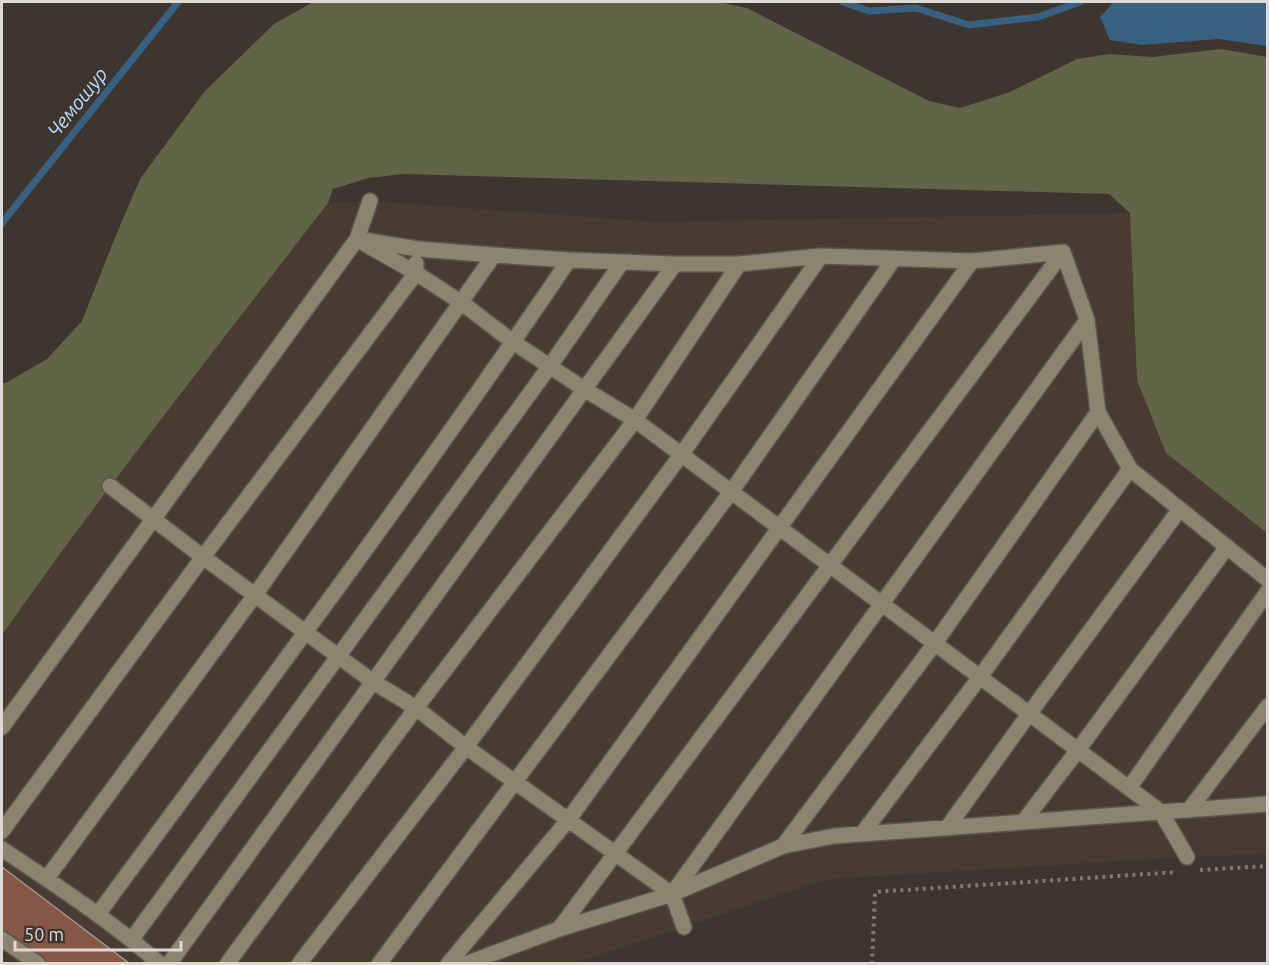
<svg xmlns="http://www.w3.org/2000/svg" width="1269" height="965" font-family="Ubuntu,sans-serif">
<rect width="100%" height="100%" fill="#3d362f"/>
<path fill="#483c30" d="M 370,201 L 657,222 L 1130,213 L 1137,380 L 1166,453 L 1267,533 L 1267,854 L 1187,857 L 829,879 L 574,963 L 2,964 L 2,635 L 110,486 L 328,203 Z"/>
<path fill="#616446" d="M 313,2 L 719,2 L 747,8 L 929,101 L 960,108 L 1010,92 L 1077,59 L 1109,54 L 1152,57 L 1221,49 L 1267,57 L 1267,533 L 1166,453 L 1137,380 L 1130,213 L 1109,194 L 403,174 L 368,178 L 333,189 L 328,203 C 218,346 106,487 2,635 L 2,383 L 6,383 L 47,359 L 82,321 L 114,240 L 140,179 L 205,91 L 274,24 Z"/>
<path fill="#386181" d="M 1114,2 L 1267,2 L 1267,46 L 1218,39 L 1142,45 L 1110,40 L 1100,17 Z"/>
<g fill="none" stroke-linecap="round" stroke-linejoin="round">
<path stroke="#386181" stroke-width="7" d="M 843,2 L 869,11 L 916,8 L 969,25 L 1038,17 L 1080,2
M 2,223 L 178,2"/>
</g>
<path fill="#885647" stroke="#a49894" stroke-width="1.5" d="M 2,867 L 130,964 L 46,964 L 2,931 Z"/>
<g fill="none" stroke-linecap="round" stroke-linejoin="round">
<defs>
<path id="minor" d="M 357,239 L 418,249 L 494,255 L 569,260 L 675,264 L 739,264 L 821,256 L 972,261 L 1063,252 L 1087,320 L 1098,412 L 1130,469 L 1268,580
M 365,244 L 416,273 L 462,303 L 513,342 L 584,389 L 635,420 L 1161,812 L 1187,857
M 110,486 L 203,557 L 372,681 L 416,708 L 466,747 L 672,894 L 684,927
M 2,727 L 357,239 L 370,201
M 1129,788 L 1268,591
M 1189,810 L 1268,706
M 1023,822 L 1078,750 L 1227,547
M 947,828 L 1029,714 L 1180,509
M 2,831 L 203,557 L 416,273 L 416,263
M 862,834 L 980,677 L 1130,469
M 783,846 L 935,643 L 1098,412
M 2,849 C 56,885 111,921 160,964
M 47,878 L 255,595 L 494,255
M 672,894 L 1087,320
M 98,914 C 257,698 418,483 569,260
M 559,929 L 1063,252
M 2,939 L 38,964
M 132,939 L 550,366 L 622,262
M 169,964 L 675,264
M 227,964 L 416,708 L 635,420 L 739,264
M 299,964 L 466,747 L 681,455 L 821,256
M 379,964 L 731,492 L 894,259
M 448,964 L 569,819 L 972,261
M 465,964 L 559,929 L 672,894 L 783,846 L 834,836 L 1268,804"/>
</defs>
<use href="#minor" stroke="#5a544d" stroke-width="18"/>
<path stroke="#7e7972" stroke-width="4" stroke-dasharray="3 4.5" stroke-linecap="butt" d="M 1200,870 L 1268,866
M 872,964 L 875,892 L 1177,872"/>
<use href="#minor" stroke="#8b846f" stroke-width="15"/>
</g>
<g text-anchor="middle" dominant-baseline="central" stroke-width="4.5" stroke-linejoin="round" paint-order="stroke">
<g font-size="20" font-style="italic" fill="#b7ddfe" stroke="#3d362f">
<text transform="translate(77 102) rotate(-51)">Чемошур</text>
</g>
</g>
<rect width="1269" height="965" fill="none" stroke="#dedad5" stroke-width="6"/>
<path d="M15 941v9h166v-9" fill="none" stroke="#dedad5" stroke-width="3"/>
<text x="24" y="941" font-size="18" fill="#dedad5" stroke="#3d362f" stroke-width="4.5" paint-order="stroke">50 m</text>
</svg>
